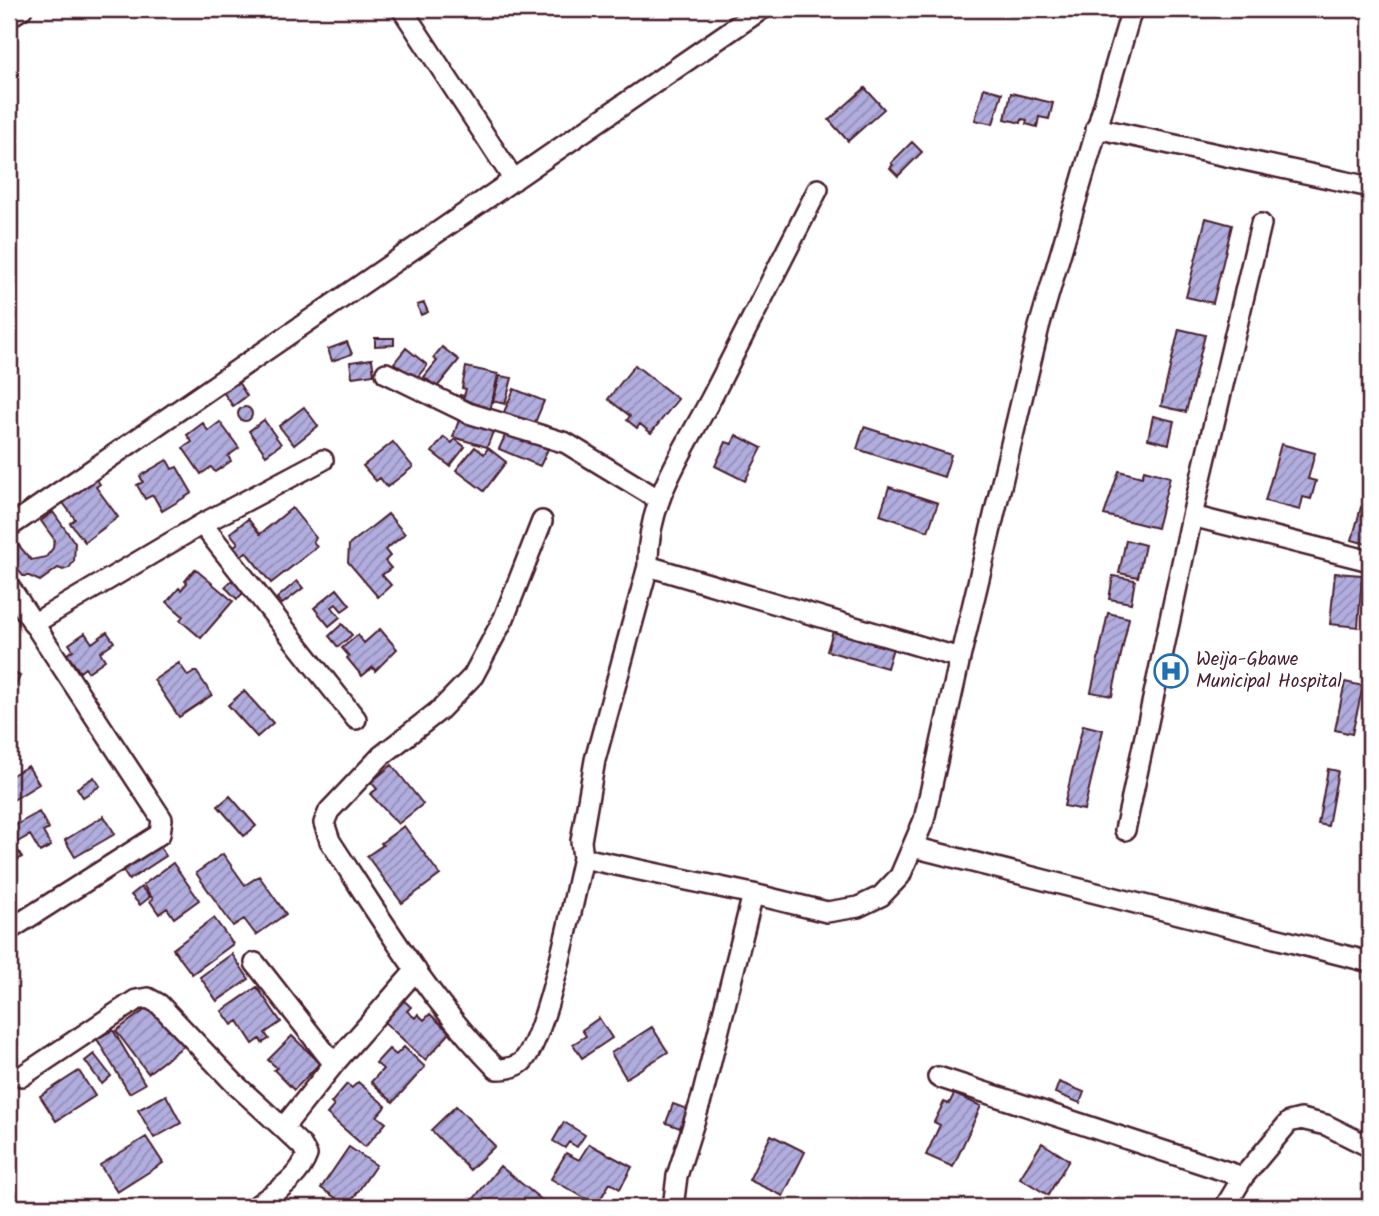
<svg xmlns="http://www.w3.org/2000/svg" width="1379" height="1216" font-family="Kalam,sans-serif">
<defs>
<pattern id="building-hatch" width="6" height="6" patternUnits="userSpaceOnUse" patternTransform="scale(1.75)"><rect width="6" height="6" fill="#b1aedf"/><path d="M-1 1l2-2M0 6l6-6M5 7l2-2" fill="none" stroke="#928db5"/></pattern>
</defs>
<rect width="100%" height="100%" fill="#fff"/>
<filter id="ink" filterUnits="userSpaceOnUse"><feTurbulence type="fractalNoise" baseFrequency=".0143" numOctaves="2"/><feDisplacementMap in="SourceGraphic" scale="14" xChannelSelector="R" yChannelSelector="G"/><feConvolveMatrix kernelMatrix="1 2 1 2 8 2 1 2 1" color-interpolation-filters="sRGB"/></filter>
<g filter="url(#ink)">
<path fill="url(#building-hatch)" stroke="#4a1f2b" stroke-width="2" d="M 865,88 L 884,109 L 848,141 L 829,120 Z
M 984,88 L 1002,93 L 993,124 L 975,120 Z
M 1011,93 L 1053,103 L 1049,119 L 1039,117 L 1037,127 L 1026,124 L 1027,120 L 1022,119 L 1021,123 L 1005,119 Z
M 912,142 L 922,152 L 898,176 L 890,168 L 893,165 L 891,163 Z
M 1206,218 L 1232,225 L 1213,303 L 1186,297 Z
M 424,303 L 428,312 L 421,315 L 417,305 Z
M 1179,329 L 1205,335 L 1186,412 L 1161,406 Z
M 375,338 L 394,338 L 394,345 L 375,346 Z
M 347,342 L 352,354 L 332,361 L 328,349 Z
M 442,347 L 459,360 L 437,387 L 424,377 L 437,361 L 433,358 Z
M 406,348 L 427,365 L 415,380 L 394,363 Z
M 372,359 L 374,374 L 352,377 L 350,362 Z
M 635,365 L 678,399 L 651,433 L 640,424 L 637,428 L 627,420 L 630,416 L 608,399 Z
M 466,367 L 498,374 L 490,411 L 458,404 L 460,395 L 464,396 L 466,389 L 462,388 Z
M 500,376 L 512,378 L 505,404 L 493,401 Z
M 238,382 L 247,396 L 233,406 L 223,392 Z
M 514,389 L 544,401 L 534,425 L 504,412 Z
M238 414a7 7 0 1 1 14 0a7 7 0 1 1-14 0Z
M 304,407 L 318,426 L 294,445 L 279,426 Z
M 1153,416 L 1174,421 L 1169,444 L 1148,439 Z
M 460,417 L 494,429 L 487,447 L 453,437 Z
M 264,420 L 281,444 L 266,455 L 249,431 Z
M 220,422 L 239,448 L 228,456 L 231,461 L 215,472 L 211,467 L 201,474 L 183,448 L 192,442 L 187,435 L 203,423 L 208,431 Z
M 864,427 L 951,455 L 944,477 L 857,449 Z
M 507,431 L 548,449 L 540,466 L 499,449 Z
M 736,435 L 762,448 L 745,481 L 715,466 L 726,442 L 732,444 Z
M 444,437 L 452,443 L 455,439 L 465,447 L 450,466 L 432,452 Z
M 393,442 L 413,467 L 387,487 L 380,478 L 376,481 L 363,466 Z
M 1281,444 L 1315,453 L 1308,479 L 1316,481 L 1311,499 L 1303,497 L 1300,510 L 1265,501 Z
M 475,447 L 484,454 L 488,448 L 506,462 L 484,491 L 456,470 Z
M 167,460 L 172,469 L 177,467 L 192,493 L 162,511 L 153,495 L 145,499 L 137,485 L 143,482 L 140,476 Z
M 1144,470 L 1170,477 L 1157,528 L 1104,515 L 1119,471 L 1142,477 Z
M 94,476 L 100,484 L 96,487 L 118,517 L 85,542 L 70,523 L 75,519 L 61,500 Z
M 889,487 L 938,503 L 928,531 L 880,515 Z
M 1361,507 L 1370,510 L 1370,545 L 1352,540 Z
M 292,508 L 316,538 L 313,541 L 317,547 L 271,583 L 246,552 L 241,556 L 234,546 L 238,543 L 230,533 L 248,519 L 260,534 Z
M 53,512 L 75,543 L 74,561 L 69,568 L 63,570 L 58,568 L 40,581 L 29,576 L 23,576 L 9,558 L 9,548 L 16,542 L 31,560 L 46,557 L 53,548 L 54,539 L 41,521 Z
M 388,514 L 405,534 L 385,550 L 390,556 L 385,561 L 391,568 L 382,575 L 391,585 L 378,597 L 348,562 L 349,545 Z
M 1126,540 L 1145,545 L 1138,577 L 1119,573 Z
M 195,569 L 233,601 L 201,638 L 180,620 L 183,616 L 167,602 L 179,588 L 181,590 L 187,583 L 185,581 Z
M 1335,573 L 1362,575 L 1358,627 L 1330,624 Z
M 1113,576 L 1135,580 L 1131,603 L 1109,599 Z
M 232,580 L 244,592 L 237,599 L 225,587 Z
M 297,581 L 303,588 L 282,604 L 277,598 Z
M 337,589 L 350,605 L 342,611 L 336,604 L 332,607 L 340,617 L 329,626 L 314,608 Z
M 1108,613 L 1129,618 L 1112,696 L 1091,692 Z
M 342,624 L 352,635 L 338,647 L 329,636 Z
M 380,629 L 397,649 L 375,671 L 373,667 L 362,676 L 347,658 L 349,656 L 342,648 L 358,635 L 364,643 Z
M 833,631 L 893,648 L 887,668 L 827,651 Z
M 107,632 L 114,642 L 100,652 L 105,660 L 88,672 L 85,668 L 80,672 L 67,654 L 73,650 L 69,644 L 85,633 L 92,643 Z
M 179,663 L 188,676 L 196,671 L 212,695 L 179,717 L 154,680 Z
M 9,670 L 20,676 L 15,687 L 9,683 Z
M 1345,682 L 1363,686 L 1352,734 L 1335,730 Z
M 244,691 L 273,723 L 257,737 L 228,705 Z
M 1083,725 L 1103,730 L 1084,810 L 1064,806 Z
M 392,765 L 423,804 L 398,824 L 370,794 L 377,789 L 371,782 Z
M 28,766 L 39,784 L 13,800 L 9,792 L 9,777 Z
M 1328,769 L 1338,771 L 1328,826 L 1318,824 Z
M 94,777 L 100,786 L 83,797 L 77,788 Z
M 230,796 L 256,826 L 244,836 L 218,806 Z
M 39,812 L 49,829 L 43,832 L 51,846 L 40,852 L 30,835 L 14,844 L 22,857 L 14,862 L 9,853 L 9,829 Z
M 104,816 L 115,834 L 75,857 L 65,840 Z
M 404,826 L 440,875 L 402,903 L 367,856 L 383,845 L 381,843 Z
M 156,841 L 166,856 L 129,880 L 119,865 Z
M 223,854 L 245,885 L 259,876 L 286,914 L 256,935 L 244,919 L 233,926 L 196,873 Z
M 173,863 L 199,900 L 174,918 L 167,908 L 159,914 L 150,901 L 153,899 L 143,885 Z
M 141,887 L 150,897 L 140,905 L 131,895 Z
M 214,918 L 233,944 L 192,974 L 173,949 Z
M 232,954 L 249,979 L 217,1001 L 200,977 Z
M 257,987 L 281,1022 L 265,1033 L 269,1039 L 262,1043 L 260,1039 L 253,1044 L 238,1021 L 232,1025 L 222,1011 Z
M 400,997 L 411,1007 L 407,1011 L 415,1018 L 418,1014 L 424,1020 L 430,1014 L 450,1033 L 425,1060 L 380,1018 Z
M 154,1003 L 185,1045 L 148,1073 L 116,1031 Z
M 599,1018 L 612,1038 L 582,1058 L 573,1044 L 586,1036 L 582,1030 Z
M 652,1027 L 668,1052 L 626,1078 L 611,1053 Z
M 113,1030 L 145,1084 L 129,1093 L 97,1039 Z
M 292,1036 L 320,1063 L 294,1090 L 274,1070 L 277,1068 L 268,1060 Z
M 404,1047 L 425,1067 L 393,1102 L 371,1082 L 383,1069 L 376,1063 L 389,1049 L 396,1055 Z
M 94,1054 L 111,1076 L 102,1084 L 85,1061 Z
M 79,1071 L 95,1096 L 56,1121 L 40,1096 Z
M 358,1082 L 386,1106 L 377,1116 L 386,1123 L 365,1147 L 327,1114 L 334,1106 L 331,1103 L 347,1084 L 352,1088 Z
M 1059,1082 L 1084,1092 L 1080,1103 L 1055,1093 Z
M 954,1094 L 981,1106 L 953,1167 L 926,1155 L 940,1125 L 934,1122 L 944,1102 L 949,1104 Z
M 166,1095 L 181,1123 L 154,1138 L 138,1110 Z
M 673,1104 L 687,1109 L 680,1128 L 666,1123 Z
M 456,1106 L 495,1146 L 470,1170 L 431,1130 Z
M 564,1122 L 585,1135 L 577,1147 L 569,1142 L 565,1148 L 553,1141 Z
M 771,1135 L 805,1152 L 783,1196 L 749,1180 Z
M 146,1137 L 163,1163 L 117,1192 L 100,1165 Z
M 1042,1143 L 1069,1160 L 1048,1195 L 1020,1178 Z
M 589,1144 L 632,1167 L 620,1189 L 610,1183 L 597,1205 L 551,1179 L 566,1153 L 579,1160 Z
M 349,1147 L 376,1165 L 348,1206 L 321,1188 Z
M 500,1166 L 548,1205 L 547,1207 L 479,1207 L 472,1201 Z"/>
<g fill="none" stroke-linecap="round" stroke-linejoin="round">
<defs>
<path id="minor" d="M 402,9 L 514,180
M 9,17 L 22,9
M 1096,128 L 1370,187
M 386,373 L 468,413 L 566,443 L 658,499
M 1192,516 L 1370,561
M 542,521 L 504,618 L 473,676 L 441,709 L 381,756 L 329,811 L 324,823 L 330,841 C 381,919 431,1002 497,1069 C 506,1069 515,1068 522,1062 C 547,1038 574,897 583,858 L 581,841 L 595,760 L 648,566 C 646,499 687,447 716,389 C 750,322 784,255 818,189
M 202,524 L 356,719
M 9,527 L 762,9
M 648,566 L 960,658
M 9,586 L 162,819 L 160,834 L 9,930
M 33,624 L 202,524 L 323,460
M 1125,830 L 1192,516 L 1261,224
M 913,847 L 1370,962
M 583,858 L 753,894 L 827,912 L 858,907 L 881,896 L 900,876 L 924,820 L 960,658 L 1039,327 L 1132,9
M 255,963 L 334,1064
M 22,1076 L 136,1000 L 148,998 L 159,1004 L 235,1084 L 283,1128
M 938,1077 L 1243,1177
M 255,1207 C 273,1193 299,1179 307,1155 L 302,1146 L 283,1128 L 334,1064 L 416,970
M 673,1207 L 677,1176 L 702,1097 L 753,894
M 1225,1207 L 1243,1177 L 1289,1122 L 1301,1119 L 1326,1125 L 1370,1147"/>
</defs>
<use href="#minor" stroke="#4a1f2b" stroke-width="24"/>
<use href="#minor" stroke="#fff" stroke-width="19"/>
</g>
</g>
<defs>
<symbol id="hospital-ring" viewBox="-11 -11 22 22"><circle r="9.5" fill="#fff" stroke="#1f6fb2" stroke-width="1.5"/><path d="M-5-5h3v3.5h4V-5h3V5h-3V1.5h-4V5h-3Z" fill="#1f6fb2"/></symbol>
</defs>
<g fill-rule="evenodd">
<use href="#hospital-ring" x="1152" y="652" width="38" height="38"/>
</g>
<g text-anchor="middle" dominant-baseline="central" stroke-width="5" stroke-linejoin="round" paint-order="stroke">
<g font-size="19" fill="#4a1f2b" stroke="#fff" text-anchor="start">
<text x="1196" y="660">Weija-Gbawe<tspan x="1196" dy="22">Municipal Hospital</tspan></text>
</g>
</g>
<rect width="1379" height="1216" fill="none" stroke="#fff" stroke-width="35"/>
<rect x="18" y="18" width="1344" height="1181" fill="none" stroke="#4a1f2b" stroke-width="2.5" filter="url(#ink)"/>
</svg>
